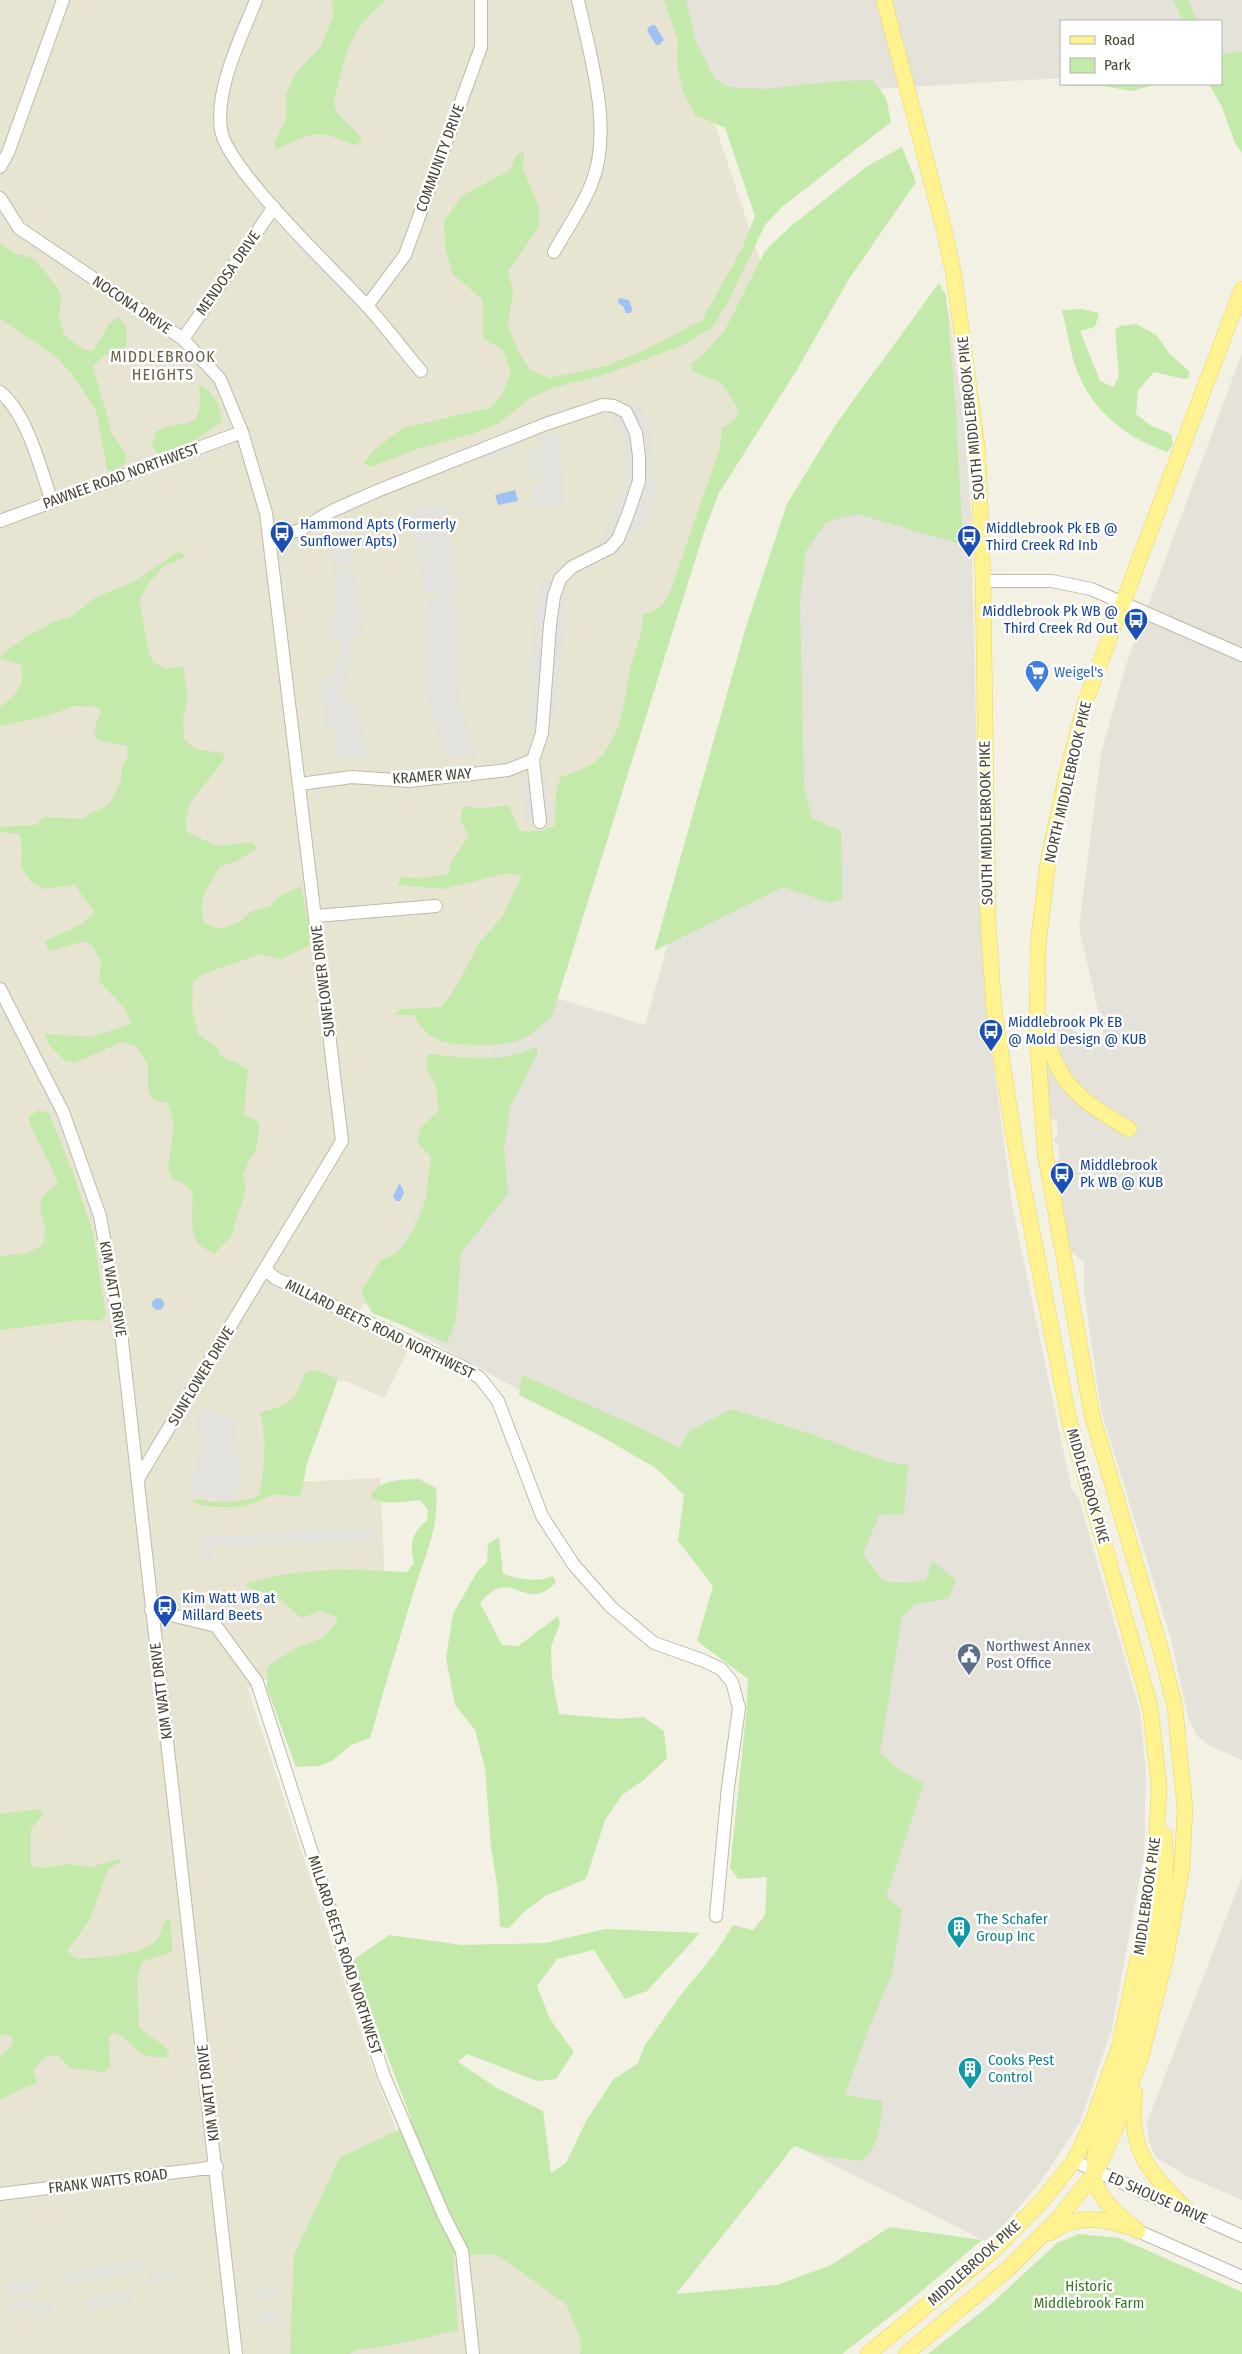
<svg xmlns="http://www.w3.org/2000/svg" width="1242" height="2354" font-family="'Fira Sans Condensed',sans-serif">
<rect width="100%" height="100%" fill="#f3f1e4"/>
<path fill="#e7e4d2" d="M 0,0 L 673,0 L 768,284 L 794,352 L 708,494 L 638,687 L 483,1071 L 411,1222 L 353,1322 L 409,1348 L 384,1398 L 346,1381 L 311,1379 L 278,1483 L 380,1478 L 384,1561 L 382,1610 L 248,1689 L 376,2078 L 397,2131 L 497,2255 L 566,2304 L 581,2341 L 580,2354 L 0,2354 Z"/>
<path fill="#e5e2da" d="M 673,0 L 1242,0 L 1242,69 L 1221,70 L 1221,21 L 1061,21 L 1061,78 L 707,99 Z
M 936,301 L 948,307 L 964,419 L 971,512 L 980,901 L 985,998 L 1012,1205 L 1071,1487 L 1079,1499 L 1140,1711 L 1146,1774 L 1144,1855 L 1112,2028 L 1080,2122 L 1042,2180 L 1003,2226 L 985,2241 L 776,2136 L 842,1570 L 363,1303 L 411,1222 L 483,1071 L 517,986 L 645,1025 L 759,617 Z
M 1242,353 L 1242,1760 L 1210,1746 L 1197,1736 L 1188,1716 L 1171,1639 L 1101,1410 L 1084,1291 L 1084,1262 L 1070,1251 L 1054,1163 L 1060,1159 L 1058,1146 L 1053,1140 L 1058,1133 L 1057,1122 L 1049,1116 L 1046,1063 L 1057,1050 L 1056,1023 L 1106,1045 L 1079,928 L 1101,753 L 1126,665 Z
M 1242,1877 L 1242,2200 L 1189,2177 L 1156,2158 L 1149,2141 L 1147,2122 Z"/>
<path fill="#c3e9ab" d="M 336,0 L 386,0 C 353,28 348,44 338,85 C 335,94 332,101 336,111 C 339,118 355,128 362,139 L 355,146 C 316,128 314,132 276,150 L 275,141 L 286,120 L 286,94 L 295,74 L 321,46 L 333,17 L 332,2 Z
M 664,0 L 686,0 L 696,42 L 715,79 L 727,87 L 763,89 L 840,81 L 872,80 L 886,98 L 891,122 L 782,207 L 765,225 L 729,300 L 712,328 L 681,346 L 603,375 L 552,388 L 530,398 L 499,423 L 472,434 L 420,448 L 370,467 L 364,463 L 373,451 L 403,428 L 490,408 L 503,394 L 511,371 L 503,350 L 483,338 L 483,300 L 453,274 L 445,248 L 444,221 L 462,196 L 510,170 L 516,155 L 524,152 L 523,169 L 539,208 L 539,227 L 508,272 L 513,291 L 508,326 L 518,351 L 530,370 L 550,378 L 607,366 L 647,349 L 702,320 L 742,249 L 755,216 L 725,128 L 695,115 L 683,92 L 677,64 L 678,40 Z
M 1173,0 L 1188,0 L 1197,21 L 1183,21 Z
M 1242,52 L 1242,153 L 1235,143 L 1222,107 L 1209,84 L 1221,84 L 1221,54 Z
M 1066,84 L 1157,84 L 1132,91 L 1103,86 L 1066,86 Z
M 902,147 L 916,182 L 849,279 L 795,373 L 719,493 L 703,535 L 552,1016 C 543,1023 534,1033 525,1038 C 507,1047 460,1047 441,1041 C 428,1037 419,1026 414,1015 L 394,1015 L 401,1009 L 442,1007 L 457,985 L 480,942 L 502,917 L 522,876 L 508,873 L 444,889 L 397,885 L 402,877 L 423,878 L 448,874 L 452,860 L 469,836 L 460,819 L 464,806 L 479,808 L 509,806 L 520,831 L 540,831 L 555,826 L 556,790 L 561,777 C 574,772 588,768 598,759 C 623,736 624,697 631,666 C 636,648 643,633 643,614 C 660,612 664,604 671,589 L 720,448 L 722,427 L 734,421 L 739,410 L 722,383 L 693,372 L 691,364 L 703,355 L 725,330 L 765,251 L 792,225 L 869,165 Z
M 0,243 L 16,254 L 33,258 L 55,284 L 61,296 L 59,316 L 64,335 L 84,350 L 93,351 L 110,323 L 119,317 C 128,328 129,335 124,349 L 105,355 L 93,366 L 112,434 L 123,449 L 127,459 L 120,470 L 110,473 L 107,469 L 96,410 L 74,377 L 59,359 L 0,318 Z
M 939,283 L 946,296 L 956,408 L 963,545 L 857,514 L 826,522 L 806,551 L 800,602 L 804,787 L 812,818 L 841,831 L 842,899 L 831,903 L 783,887 L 654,951 L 746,627 L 787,504 L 836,424 Z
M 1082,309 L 1099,313 L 1095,327 L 1080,331 L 1100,381 L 1113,387 L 1119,376 L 1115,330 L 1120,326 L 1136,324 L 1156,335 L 1169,353 L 1189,371 L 1189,378 L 1184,379 L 1154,372 L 1138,391 L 1136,414 L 1150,425 L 1171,434 L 1173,445 L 1167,452 C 1122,436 1087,407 1073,359 C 1069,343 1066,326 1062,310 Z
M 199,385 C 215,393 220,404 222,421 L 197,439 L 159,457 L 152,445 L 156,431 C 186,418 205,433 199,385 Z
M 180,551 L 185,557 L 164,566 L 148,584 L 139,601 C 145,623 144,640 153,662 L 168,669 L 183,666 L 188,697 L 183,718 L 184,739 L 195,749 L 223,753 L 224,759 C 210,784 180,800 187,832 L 217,846 L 252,842 L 257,848 L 235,862 L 219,867 C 208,892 197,894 204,923 L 220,929 L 239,922 L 252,911 L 271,906 L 275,899 L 301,886 L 309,926 L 310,945 L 281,959 L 260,954 L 201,975 L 193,981 L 192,1009 L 198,1034 L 218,1048 L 220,1055 L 248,1069 L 244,1115 L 258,1122 L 259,1128 L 256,1150 L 248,1161 L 243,1176 L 246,1188 L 231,1237 L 215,1253 C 183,1243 195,1219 192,1191 L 186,1185 L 173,1180 L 168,1168 L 174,1124 L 168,1103 L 156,1101 L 148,1092 L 148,1065 L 137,1047 L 122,1042 L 74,1063 L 65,1061 L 49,1045 L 45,1034 L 91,1037 L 131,1024 L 125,1009 L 99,981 L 101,961 L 91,944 L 81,942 L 49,951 L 45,942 C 65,928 79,932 94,912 L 75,885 L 43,889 L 31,882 L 21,867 L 22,846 L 19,834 L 0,832 L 0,827 L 36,825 L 44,817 L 81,819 L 109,804 L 121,781 L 121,770 L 128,756 L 127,746 L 97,740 L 94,729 L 101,712 L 98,707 L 75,706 L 50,715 L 0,726 L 0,708 C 15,693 26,688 21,665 L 0,658 L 8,649 L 27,636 L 56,621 L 71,617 L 95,598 L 135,581 Z
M 537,1046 L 537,1055 L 511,1105 L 504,1150 L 508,1194 L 461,1253 L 456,1320 L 447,1343 L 372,1313 L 361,1291 L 381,1260 L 397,1253 L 414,1229 L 426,1199 L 431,1157 L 417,1142 L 421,1127 L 439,1110 L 436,1087 L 427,1068 L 428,1054 C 465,1058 503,1064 537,1046 Z
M 39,1110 L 49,1113 L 74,1176 L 93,1233 L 106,1315 L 100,1321 L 81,1320 L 0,1330 L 0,1256 L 28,1253 L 43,1245 C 44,1239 46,1230 44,1225 C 38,1204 38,1197 58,1184 C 52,1162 31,1135 29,1117 Z
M 315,1370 L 338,1379 L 307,1464 L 301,1494 L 297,1497 C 287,1495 277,1493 267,1497 C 261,1499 256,1504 249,1505 C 231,1509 209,1508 192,1502 L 196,1499 C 218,1503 238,1504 259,1496 C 265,1471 267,1437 260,1412 C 289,1407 295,1400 305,1373 Z
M 522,1375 L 645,1430 L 679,1448 L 690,1430 L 732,1409 L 811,1434 L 887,1462 L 908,1465 L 904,1514 L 879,1515 L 863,1554 L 883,1581 L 908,1583 L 926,1580 L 932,1561 L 956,1580 L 949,1598 L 914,1605 L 902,1617 L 880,1753 L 901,1771 L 924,1783 L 886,1897 L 902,1910 L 892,1974 L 869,2028 L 845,2095 L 882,2101 C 882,2123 879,2145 862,2161 L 828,2157 L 794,2146 L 676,2294 L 777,2285 L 831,2265 L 890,2227 L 982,2240 L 905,2305 L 842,2354 L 580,2354 L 581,2341 L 566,2304 L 497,2255 L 453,2255 L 458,2330 L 403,2343 L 357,2350 L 350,2354 L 290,2354 L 294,2255 L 340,2157 L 397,2131 L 411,2119 L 352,1961 L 389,1935 L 462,1945 L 545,1943 L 605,1929 L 700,1933 L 647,1991 L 625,1999 L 594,1950 L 557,1959 L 537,1986 L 550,2019 L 574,2052 L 556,2079 L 537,2081 L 467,2054 L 458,2062 L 497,2088 L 543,2111 L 551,2173 L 566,2163 L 586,2121 L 613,2080 L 638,2063 L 645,2045 L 680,1996 L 716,1952 L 733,1925 L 753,1930 L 765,1915 L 767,1877 L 738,1879 L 730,1868 L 746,1717 L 748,1679 L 697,1641 L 713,1586 L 678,1541 L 684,1495 L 656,1468 L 595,1433 L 519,1395 Z
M 419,1479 L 436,1488 C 440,1527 425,1555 414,1591 C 399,1640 384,1689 370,1738 L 351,1745 L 332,1761 L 320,1766 L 296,1767 L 267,1688 L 267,1667 L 294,1649 L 323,1638 L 337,1622 L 337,1617 L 321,1611 L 301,1618 C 292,1609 283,1600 270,1594 C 260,1590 253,1592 245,1584 L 285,1574 L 340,1569 L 407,1572 L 414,1563 C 409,1542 412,1534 427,1520 L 428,1510 L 420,1500 C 406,1501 382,1507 371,1496 C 381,1478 401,1480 419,1479 Z
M 499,1537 L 503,1574 C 520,1579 536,1583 553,1576 L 556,1582 C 525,1616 512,1563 480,1603 L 502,1645 L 518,1646 L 558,1616 L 560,1623 L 551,1647 L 552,1676 L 559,1714 L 619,1719 L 643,1717 L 664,1731 L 667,1758 L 645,1779 L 622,1795 L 605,1820 L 586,1879 L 545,1896 L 523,1913 L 509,1928 L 500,1927 L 498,1891 L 491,1848 L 485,1767 L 475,1730 L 455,1705 L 446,1658 L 453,1614 L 477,1572 L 487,1562 L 488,1544 Z
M 40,1809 L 44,1814 L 31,1829 L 31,1866 L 42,1868 L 67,1864 L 91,1867 L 122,1858 L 119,1863 L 108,1869 L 90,1919 L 67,1951 L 77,1959 C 102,1956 137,1958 157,1940 C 161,1936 162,1928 164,1922 L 171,1918 L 172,1952 L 143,1961 L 137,1977 L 139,2028 L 163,2045 L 169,2053 L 166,2057 C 134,2060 136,2042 114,2032 L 109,2038 L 110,2066 L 104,2072 L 70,2068 L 57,2055 C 44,2055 39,2061 33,2072 L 38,2083 L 22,2088 L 0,2100 L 0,2057 L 13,2044 L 11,2035 L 0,2035 L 0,1814 Z
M 1079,2234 L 1119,2238 L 1242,2292 L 1242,2354 L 928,2354 L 991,2304 L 1057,2243 Z"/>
<path fill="#e3e2dd" d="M 627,401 L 639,408 L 648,420 L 651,435 L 653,483 L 657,485 L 642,532 L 632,531 L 621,551 L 575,570 L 568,577 L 564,587 L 567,595 L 557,703 L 548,724 L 529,725 L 533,632 L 542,581 L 550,582 L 574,559 L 601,548 L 597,543 L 607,530 L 621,491 L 628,493 L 631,490 L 632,485 L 623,483 L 627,462 L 623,434 L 611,418 Z
M 556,434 L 560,442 L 563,504 L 531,506 L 531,484 L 537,484 L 539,480 L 537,477 L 531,478 L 529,451 L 541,445 L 541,441 L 537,437 Z
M 517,440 L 521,442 L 520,446 L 489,459 L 481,454 Z
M 447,504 L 457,578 L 457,682 L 460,704 L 476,757 L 469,759 L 454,755 L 445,757 L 424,681 L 428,603 L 434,602 L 437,599 L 434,591 L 425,592 L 411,511 Z
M 327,527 L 350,527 L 352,565 L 346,566 L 344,571 L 354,572 L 359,595 L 362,637 L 355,637 L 350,642 L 350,665 L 343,693 L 346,702 L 357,703 L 367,757 L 338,759 L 335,730 L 326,730 L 322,678 L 333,678 L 339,658 L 340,636 L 330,639 L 329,613 L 340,608 Z
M 548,778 L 550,820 L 525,822 L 523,779 Z
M 203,1406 L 236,1422 L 231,1456 L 239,1458 L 236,1497 L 227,1500 L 190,1495 L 204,1436 L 195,1426 Z
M 374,1529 L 375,1539 L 212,1547 L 212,1564 L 203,1564 L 201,1537 Z
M 142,2261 L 144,2271 L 66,2284 L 64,2274 Z
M 173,2270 L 175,2278 L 150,2283 L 148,2275 Z
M 39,2280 L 41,2290 L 8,2296 L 6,2286 Z
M 277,2287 L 278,2298 L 257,2299 L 257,2288 Z
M 130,2291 L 132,2301 L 87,2311 L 85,2301 Z
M 34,2301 L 38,2304 L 51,2301 L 52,2313 L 36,2315 L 34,2307 L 11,2309 L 11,2303 Z
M 279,2311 L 280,2322 L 259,2324 L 258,2313 Z"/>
<path fill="#9ec2f3" d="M 655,25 L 664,40 L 659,45 L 656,45 L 647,30 L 650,26 Z
M 619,298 L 629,300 L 632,309 L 631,313 L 626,313 L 623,306 L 618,303 Z
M 515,490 L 518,501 L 498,505 L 495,495 Z
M 399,1184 L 401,1185 L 404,1193 L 400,1201 L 396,1201 L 393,1197 Z
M152 1304a6 6 0 1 1 12 0a6 6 0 1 1-12 0Z"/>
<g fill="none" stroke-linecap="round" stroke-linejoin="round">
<defs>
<path id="minor" d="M 256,0 C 241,38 215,88 221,130 C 227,169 334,270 365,304 C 385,325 402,349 421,371
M 0,167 L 8,153 L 63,0
M 0,198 L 19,228 L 183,339 L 220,379 L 242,432 L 266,513 L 342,1141 L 138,1479
M 554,252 C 566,230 582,208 591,185 C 614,131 590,55 578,0
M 367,306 L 405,255 L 481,47 L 481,0
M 183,339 L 274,207
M 0,392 C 28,415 40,468 52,502
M 0,521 L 242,432
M 270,538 L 300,530 L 332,511 L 377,491 L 546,424 L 603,405 L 614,406 L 626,412 L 636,433 L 639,456 L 639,481 L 628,514 L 618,539 L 610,548 L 572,567 L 560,579 L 554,596 L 550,625 L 542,733 L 533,760 L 540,822
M 983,581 L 1052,581 L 1091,589 L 1242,655
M 300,784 L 352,777 L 409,781 L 508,770 L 533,760
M 316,916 L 436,906
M 0,989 L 63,1112 L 100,1216 L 121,1332 L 236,2354
M 265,1269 L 275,1278 L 463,1367 L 480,1378 L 498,1401 L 542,1516 L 574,1565 L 611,1607 L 654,1643 L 702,1660 L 721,1669 L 732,1682 L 739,1708 L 728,1787 L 716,1916
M 151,1610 L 216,1626 L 257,1682 L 384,2076 L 444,2216 L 462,2251 L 473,2354
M 1074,2161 L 1242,2236
M 0,2194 L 217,2167
M 1138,2231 L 1242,2277"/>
<path id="major" d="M 1043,1022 C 1055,1083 1078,1099 1129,1129
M 1135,2093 C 1127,2151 1150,2173 1188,2211
M 1138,2231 C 1122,2218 1103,2204 1096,2184 C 1085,2149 1121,2082 1132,2046 C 1138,2023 1142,1999 1147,1976 C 1157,1929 1170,1881 1164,1834
M 1050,2233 C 1072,2215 1103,2217 1128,2227
M 868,2354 L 993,2251 L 1041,2202 L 1074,2161 L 1092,2123 L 1119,2047 L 1141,1945 L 1156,1854 L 1159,1785 L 1150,1706 L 1069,1420 L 1015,1144 L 994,1009 L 988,921 L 983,581 L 978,453 L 954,276 L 944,229 L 884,0
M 906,2354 L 1009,2268 L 1059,2218 L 1096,2171 L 1114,2132 L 1142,2053 L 1167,1952 L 1182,1867 L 1185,1809 L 1175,1707 L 1160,1647 L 1092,1415 L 1045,1152 L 1037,1037 L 1038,945 L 1048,861 L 1067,773 L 1086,700 L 1242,289"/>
</defs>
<use href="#minor" stroke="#bfbaa7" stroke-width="14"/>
<use href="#major" stroke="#e8d55d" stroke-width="16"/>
<use href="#minor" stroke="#fff" stroke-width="12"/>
<use href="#major" stroke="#fff291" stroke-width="15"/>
</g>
<defs>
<symbol id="bus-pin" viewBox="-11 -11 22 30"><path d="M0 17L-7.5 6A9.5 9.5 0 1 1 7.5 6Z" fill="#1a4fb4" stroke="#fff"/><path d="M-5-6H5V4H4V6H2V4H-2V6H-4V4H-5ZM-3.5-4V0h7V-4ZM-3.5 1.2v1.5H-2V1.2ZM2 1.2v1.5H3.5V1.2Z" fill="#fff"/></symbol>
<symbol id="supermarket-pin" viewBox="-11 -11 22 30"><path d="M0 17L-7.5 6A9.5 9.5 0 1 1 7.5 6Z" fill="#3f7fe0" stroke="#fff"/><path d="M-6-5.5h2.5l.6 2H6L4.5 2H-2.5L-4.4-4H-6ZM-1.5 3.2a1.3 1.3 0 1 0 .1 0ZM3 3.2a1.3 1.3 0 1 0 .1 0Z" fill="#fff"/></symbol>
<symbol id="civic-pin" viewBox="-11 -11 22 30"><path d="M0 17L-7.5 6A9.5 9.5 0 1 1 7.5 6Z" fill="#5c6f8a" stroke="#fff"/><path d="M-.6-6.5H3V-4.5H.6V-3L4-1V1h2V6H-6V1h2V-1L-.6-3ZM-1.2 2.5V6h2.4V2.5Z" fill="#fff"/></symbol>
<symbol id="building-pin" viewBox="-11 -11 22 30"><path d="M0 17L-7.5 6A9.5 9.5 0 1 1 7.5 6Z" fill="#0f9aa8" stroke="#fff"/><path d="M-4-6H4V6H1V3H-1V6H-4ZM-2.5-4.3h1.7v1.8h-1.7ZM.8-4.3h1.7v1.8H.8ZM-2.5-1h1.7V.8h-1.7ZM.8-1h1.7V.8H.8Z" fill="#fff"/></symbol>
</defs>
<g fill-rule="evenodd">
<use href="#bus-pin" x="268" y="519" width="28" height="38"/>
<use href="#bus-pin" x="955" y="523" width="28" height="38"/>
<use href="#bus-pin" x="1122" y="606" width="28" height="38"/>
<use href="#supermarket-pin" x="1023" y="658" width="28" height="38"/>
<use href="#bus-pin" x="977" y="1017" width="28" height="38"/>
<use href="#bus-pin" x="1048" y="1160" width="28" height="38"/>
<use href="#bus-pin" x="151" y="1593" width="28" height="38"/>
<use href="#civic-pin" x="955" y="1641" width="28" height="38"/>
<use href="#building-pin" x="945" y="1914" width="28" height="38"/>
<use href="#building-pin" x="956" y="2055" width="28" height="38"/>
</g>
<g text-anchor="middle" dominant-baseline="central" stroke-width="5" stroke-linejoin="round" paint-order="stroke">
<g font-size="15" fill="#464234" stroke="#fff">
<text transform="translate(440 158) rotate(-70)">COMMUNITY DRIVE</text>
<text transform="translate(228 273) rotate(-55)">MENDOSA DRIVE</text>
<text transform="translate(132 305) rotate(34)">NOCONA DRIVE</text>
<text transform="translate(971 418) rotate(-96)">SOUTH MIDDLEBROOK PIKE</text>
<text transform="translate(121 476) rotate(-20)">PAWNEE ROAD NORTHWEST</text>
<text transform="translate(432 776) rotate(-4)">KRAMER WAY</text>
<text transform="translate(1068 782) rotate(-77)">NORTH MIDDLEBROOK PIKE</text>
<text transform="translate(986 823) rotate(-91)">SOUTH MIDDLEBROOK PIKE</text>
<text transform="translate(323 981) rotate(-97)">SUNFLOWER DRIVE</text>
<text transform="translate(113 1289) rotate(80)">KIM WATT DRIVE</text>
<text transform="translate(380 1329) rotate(26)">MILLARD BEETS ROAD NORTHWEST</text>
<text transform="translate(201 1376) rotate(-59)">SUNFLOWER DRIVE</text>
<text transform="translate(1088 1486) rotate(74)">MIDDLEBROOK PIKE</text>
<text transform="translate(161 1691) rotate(-97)">KIM WATT DRIVE</text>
<text transform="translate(1147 1896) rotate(-82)">MIDDLEBROOK PIKE</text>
<text transform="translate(345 1955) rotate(72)">MILLARD BEETS ROAD NORTHWEST</text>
<text transform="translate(208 2093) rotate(-97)">KIM WATT DRIVE</text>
<text transform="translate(108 2181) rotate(-7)">FRANK WATTS ROAD</text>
<text transform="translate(1158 2198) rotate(24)">ED SHOUSE DRIVE</text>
<text transform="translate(974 2263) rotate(-42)">MIDDLEBROOK PIKE</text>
</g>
<g font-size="15" fill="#164399" stroke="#fff" text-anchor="start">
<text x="300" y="524">Hammond Apts (Formerly<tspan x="300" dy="17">Sunflower Apts)</tspan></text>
<text x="986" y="528">Middlebrook Pk EB @<tspan x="986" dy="17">Third Creek Rd Inb</tspan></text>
<text x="1118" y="611" text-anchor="end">Middlebrook Pk WB @<tspan x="1118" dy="17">Third Creek Rd Out</tspan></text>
<text x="1008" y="1022">Middlebrook Pk EB<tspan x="1008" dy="17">@ Mold Design @ KUB</tspan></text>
<text x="1080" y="1165">Middlebrook<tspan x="1080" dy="17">Pk WB @ KUB</tspan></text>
<text x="182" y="1598">Kim Watt WB at<tspan x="182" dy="17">Millard Beets</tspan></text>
</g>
<g font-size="15" fill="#366cbe" stroke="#fff" text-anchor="start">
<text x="1054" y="672">Weigel's</text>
</g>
<g font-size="15" fill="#4e5e75" stroke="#fff" text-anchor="start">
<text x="986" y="1646">Northwest Annex<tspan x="986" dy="17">Post Office</tspan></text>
</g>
<g font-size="15" fill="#0d838f" stroke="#fff" text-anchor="start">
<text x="976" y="1919">The Schafer<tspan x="976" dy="17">Group Inc</tspan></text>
<text x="988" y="2060">Cooks Pest<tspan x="988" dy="17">Control</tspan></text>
</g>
<g font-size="15" fill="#377925" stroke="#fff">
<text x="1089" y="2286">Historic<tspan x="1089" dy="17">Middlebrook Farm</tspan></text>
</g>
<g font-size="16" letter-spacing="1" fill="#69624b" stroke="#fff">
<text x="163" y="356">MIDDLEBROOK<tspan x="163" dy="18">HEIGHTS</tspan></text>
</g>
</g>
<rect x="1060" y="20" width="162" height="65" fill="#ffffff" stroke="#b5b3ae"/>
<rect x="1070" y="36" width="25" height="8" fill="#fff291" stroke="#b5b3ae"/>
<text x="1104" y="45" font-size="15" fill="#464234">Road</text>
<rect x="1070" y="58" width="25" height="15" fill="#c3e9ab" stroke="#b5b3ae"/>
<text x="1104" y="70" font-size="15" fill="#464234">Park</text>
</svg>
